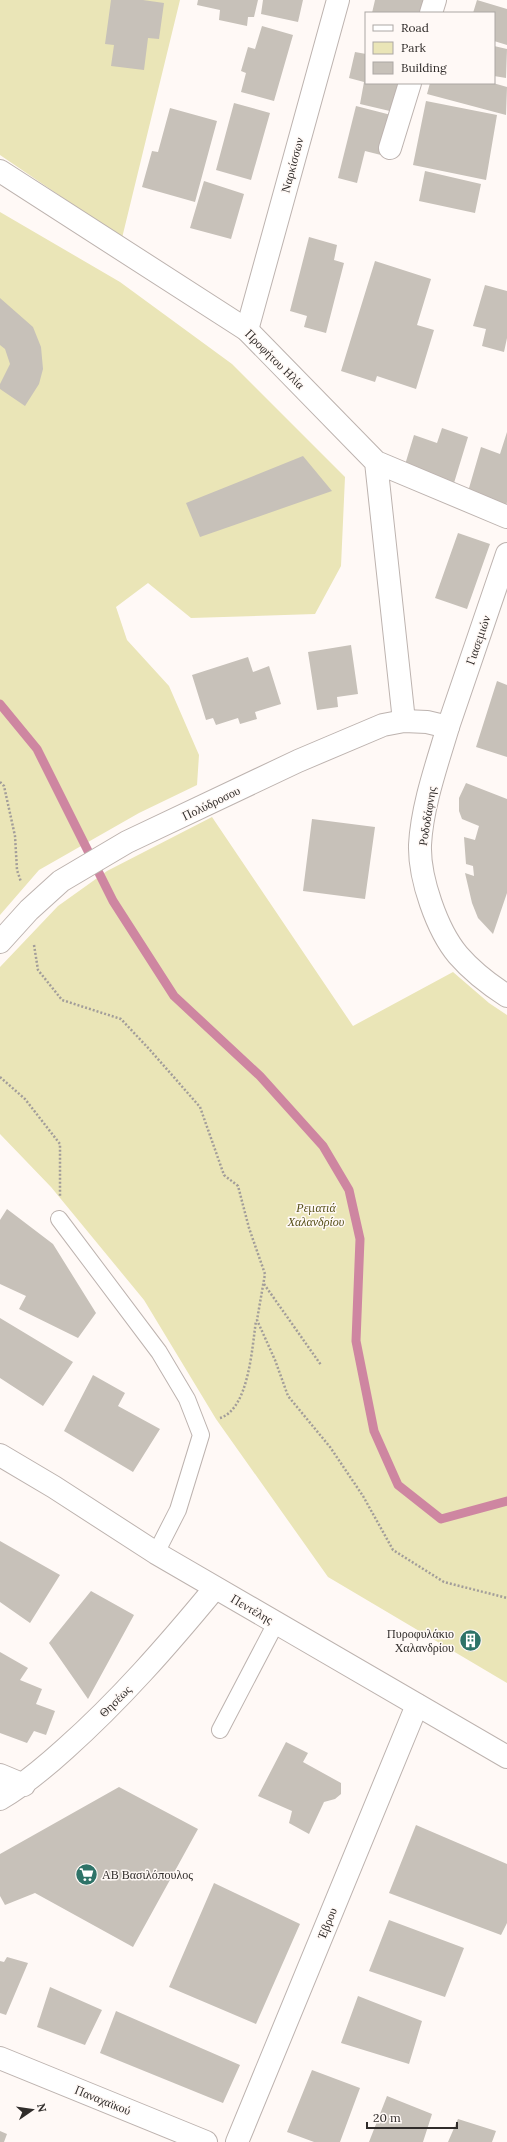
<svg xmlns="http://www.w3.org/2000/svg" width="507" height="2142" font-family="Lora,serif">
<rect width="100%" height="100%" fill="#fff9f6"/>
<path fill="#eae5b7" d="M 0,0 L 180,0 L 122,238 L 0,155 Z
M 0,212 L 120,282 L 232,364 L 345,477 L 341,566 L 315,614 L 191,618 L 148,583 L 116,607 L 127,640 L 169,686 L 199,755 L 197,785 L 139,813 L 39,870 L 0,915 Z
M 212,817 L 353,1026 L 453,972 L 489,1003 L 507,1015 L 507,1683 L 328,1577 L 216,1419 L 144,1300 L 51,1187 L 0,1134 L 0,967 L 58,906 L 107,871 Z"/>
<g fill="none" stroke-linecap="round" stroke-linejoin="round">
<path stroke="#ce86a1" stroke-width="9" d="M 0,704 L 37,749 L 113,901 L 174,996 L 260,1076 L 323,1146 L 349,1190 L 360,1239 L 356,1341 L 374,1431 L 398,1485 L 441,1519 L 507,1501"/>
</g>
<path fill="#c7c1b9" d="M 111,0 L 143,0 L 164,3 L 159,39 L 148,38 L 144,70 L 111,66 L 114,45 L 105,44 Z
M 198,0 L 258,0 L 254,17 L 248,17 L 247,26 L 219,20 L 220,10 L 197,5 Z
M 263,0 L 303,0 L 298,22 L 261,14 Z
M 375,0 L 428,0 L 425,13 L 372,13 Z
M 477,0 L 507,9 L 507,45 L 494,41 L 494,13 L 473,13 Z
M 262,26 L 293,35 L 274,101 L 241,92 L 246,73 L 241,71 L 248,47 L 255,49 Z
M 494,46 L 507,49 L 506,78 L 494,76 Z
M 355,52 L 366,54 L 366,83 L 401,83 L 394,112 L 360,104 L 364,82 L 349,78 Z
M 430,83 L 493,83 L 507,87 L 506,115 L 427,94 Z
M 426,101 L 497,115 L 486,180 L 413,165 Z
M 234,103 L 270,113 L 251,180 L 216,170 Z
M 356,106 L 395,116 L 385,156 L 365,151 L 357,183 L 338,178 Z
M 170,108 L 217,121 L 195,202 L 142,187 L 152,151 L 158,152 Z
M 425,171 L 481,184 L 475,213 L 419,201 Z
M 204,181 L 244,194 L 231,239 L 190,228 Z
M 309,237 L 337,245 L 334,260 L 344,263 L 326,333 L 304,327 L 307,316 L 290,311 Z
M 375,261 L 431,279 L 417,325 L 434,330 L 416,389 L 377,376 L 375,382 L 341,371 Z
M 485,285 L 507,291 L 507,338 L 504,352 L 482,346 L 486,329 L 473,326 Z
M 0,298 L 33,327 L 41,347 L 43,369 L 39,384 L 25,406 L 0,389 L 0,384 L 10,364 L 5,349 L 0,345 Z
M 442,428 L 468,437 L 454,483 L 404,468 L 414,435 L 437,443 Z
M 507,432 L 507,502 L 506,507 L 467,495 L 481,447 L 500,454 Z
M 303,456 L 332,491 L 200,537 L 186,503 Z
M 458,533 L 490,544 L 467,609 L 435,598 Z
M 351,645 L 358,694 L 337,697 L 338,707 L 317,710 L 308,652 Z
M 248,657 L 253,672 L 269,666 L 281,704 L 255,712 L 257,719 L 240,724 L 238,718 L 216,725 L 213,718 L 206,720 L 192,675 Z
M 497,681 L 507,685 L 507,757 L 476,747 Z
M 466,783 L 507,799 L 507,893 L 493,934 L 478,918 L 472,903 L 465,873 L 474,876 L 473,866 L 466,864 L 464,837 L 475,840 L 479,826 L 462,819 L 459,811 L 459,798 Z
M 312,819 L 375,827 L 365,899 L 303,891 Z
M 7,1209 L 53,1244 L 96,1313 L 78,1338 L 19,1309 L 26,1296 L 0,1284 L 0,1220 Z
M 0,1318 L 73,1362 L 43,1406 L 0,1378 Z
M 93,1375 L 125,1393 L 118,1406 L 160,1429 L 133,1472 L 64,1431 Z
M 0,1541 L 60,1575 L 30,1623 L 0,1602 Z
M 91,1591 L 134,1615 L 88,1699 L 49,1643 Z
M 467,1631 L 479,1637 L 472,1648 L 461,1642 Z
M 0,1652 L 28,1668 L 20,1680 L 42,1689 L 36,1704 L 55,1711 L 46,1735 L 34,1731 L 27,1743 L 0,1733 Z
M 286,1742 L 308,1753 L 303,1762 L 341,1783 L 341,1794 L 335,1799 L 324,1802 L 309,1834 L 289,1823 L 292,1811 L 258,1796 Z
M 119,1787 L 198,1829 L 133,1947 L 35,1893 L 5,1905 L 0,1896 L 0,1854 Z
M 416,1825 L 507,1864 L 507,1923 L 501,1935 L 389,1893 Z
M 214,1883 L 300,1924 L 256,2024 L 169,1987 Z
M 389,1920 L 464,1948 L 445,1997 L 369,1971 Z
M 7,1957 L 28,1963 L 6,2015 L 0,2013 L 0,1961 L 4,1962 Z
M 50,1987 L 102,2010 L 85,2045 L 37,2027 Z
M 358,1996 L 422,2021 L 409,2064 L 341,2043 Z
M 116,2011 L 240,2065 L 223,2103 L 100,2053 Z
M 312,2070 L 360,2088 L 340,2142 L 314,2142 L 287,2132 Z
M 387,2096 L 432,2114 L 423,2142 L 369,2142 Z
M 458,2119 L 496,2131 L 492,2142 L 448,2142 Z
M 0,2131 L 7,2134 L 4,2142 L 0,2142 Z"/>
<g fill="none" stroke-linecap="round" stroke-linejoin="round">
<defs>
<path id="service" d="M 59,1219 L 159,1352 L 187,1399 L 201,1435 L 178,1510 L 156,1553
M 220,1730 L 276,1623"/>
<path id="pedestrian" d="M 0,171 L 247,330 L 376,462 L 507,517
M 376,462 L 404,721"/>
<path id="minor" d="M 431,13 L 435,0
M 390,148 L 410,83
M 247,330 L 338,0
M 448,727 C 437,764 422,806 420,845 C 419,878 437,930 458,955 C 471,970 490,985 507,996
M 0,2058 L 206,2142
M 237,2142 L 417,1705"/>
<path id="tertiary" d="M 0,942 L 29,910 L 61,881 L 127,842 L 298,761 L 383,725 L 404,721 L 427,722 L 448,727 L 507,554
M 0,1775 L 24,1785
M 0,1799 C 24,1785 44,1768 65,1749 C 120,1700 168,1645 215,1588"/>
<path id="secondary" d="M 0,1455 L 54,1487 L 156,1553 L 507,1757"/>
</defs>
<use href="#service" stroke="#bdb3af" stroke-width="18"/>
<use href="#pedestrian" stroke="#bdb3af" stroke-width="24"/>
<use href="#minor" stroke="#bdb3af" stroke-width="24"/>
<use href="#tertiary" stroke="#bdb3af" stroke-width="24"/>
<use href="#secondary" stroke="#bdb3af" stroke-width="24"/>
<path stroke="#a29d9a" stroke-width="2.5" stroke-dasharray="2 2" stroke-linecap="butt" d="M 0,782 L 4,786 L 15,836 L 17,870 L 21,882
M 34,945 L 38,970 L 62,1000 L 121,1019 L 150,1050 L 200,1107 L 224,1175 L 238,1186 L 249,1228 L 265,1274 L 257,1320 L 275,1360 L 288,1396 L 330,1447 L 363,1496 L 393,1550 L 444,1582 L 507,1598
M 0,1077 L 25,1099 L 60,1144 L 60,1196
M 264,1284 L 321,1365
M 220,1418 C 249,1409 252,1347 256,1321"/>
<use href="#service" stroke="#fff" stroke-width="16"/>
<use href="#pedestrian" stroke="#fff" stroke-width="22"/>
<use href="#minor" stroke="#fff" stroke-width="22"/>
<use href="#tertiary" stroke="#fff" stroke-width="22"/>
<use href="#secondary" stroke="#fff" stroke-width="22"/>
</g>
<defs>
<symbol id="building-disc" viewBox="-11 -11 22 22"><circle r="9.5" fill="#2e7368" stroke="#fff9f6"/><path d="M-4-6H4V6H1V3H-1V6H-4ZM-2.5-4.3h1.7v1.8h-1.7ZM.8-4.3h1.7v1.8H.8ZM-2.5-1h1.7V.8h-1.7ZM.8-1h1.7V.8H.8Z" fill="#fff"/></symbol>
<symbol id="supermarket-disc" viewBox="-11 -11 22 22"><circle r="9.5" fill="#2e7368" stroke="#fff9f6"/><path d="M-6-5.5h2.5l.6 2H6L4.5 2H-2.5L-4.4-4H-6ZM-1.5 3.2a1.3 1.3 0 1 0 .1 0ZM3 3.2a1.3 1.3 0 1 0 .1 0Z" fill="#fff"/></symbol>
</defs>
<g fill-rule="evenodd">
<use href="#building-disc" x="458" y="1628" width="25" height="25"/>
<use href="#supermarket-disc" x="74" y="1862" width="25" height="25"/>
</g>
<g text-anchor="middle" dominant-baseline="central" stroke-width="3" stroke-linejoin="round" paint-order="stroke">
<g font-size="12" fill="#302c2a" stroke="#fff9f6">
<text transform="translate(292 165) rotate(-75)">Ναρκίσσων</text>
<text transform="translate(275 359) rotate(45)">Προφήτου Ηλία</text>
<text transform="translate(478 640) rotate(-71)">Γιασεμιών</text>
<text transform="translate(211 803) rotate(-26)">Πολύδροσου</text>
<text transform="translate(427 816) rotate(-81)">Ροδοδάφνης</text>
<text transform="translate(252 1609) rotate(30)">Πεντέλης</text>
<text transform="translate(115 1701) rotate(-45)">Θησέως</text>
<text transform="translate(327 1923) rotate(-68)">Έβρου</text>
<text transform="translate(103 2100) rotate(22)">Παναχαϊκού</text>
</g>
<g font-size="12" font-style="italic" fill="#564f17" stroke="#fff9f6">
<text x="316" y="1207">Ρεματιά<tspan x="316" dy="14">Χαλανδρίου</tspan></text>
</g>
<g font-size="12" fill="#302c2a" stroke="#fff9f6" text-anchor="end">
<text x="454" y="1633">Πυροφυλάκιο<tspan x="454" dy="14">Χαλανδρίου</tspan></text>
<text x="102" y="1874" text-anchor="start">ΑΒ Βασιλόπουλος</text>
</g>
</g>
<rect x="365" y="12" width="130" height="72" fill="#fff9f6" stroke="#aca7a4"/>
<rect x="373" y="25" width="20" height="6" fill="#ffffff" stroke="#aca7a4"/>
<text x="401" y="32" font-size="12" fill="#302c2a">Road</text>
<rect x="373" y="42" width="20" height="12" fill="#eae5b7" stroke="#aca7a4"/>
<text x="401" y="52" font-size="12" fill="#302c2a">Park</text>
<rect x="373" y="62" width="20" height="12" fill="#c7c1b9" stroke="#aca7a4"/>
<text x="401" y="72" font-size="12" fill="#302c2a">Building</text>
<g transform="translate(32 2110) rotate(77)" stroke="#fff9f6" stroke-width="3" paint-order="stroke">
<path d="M0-3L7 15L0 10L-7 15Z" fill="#302c2a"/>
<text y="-6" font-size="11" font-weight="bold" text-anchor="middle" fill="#302c2a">N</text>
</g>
<path d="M367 2122v6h90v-6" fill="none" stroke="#302c2a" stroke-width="2"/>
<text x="373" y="2122" font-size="12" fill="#302c2a" stroke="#fff9f6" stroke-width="3" paint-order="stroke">20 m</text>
</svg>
